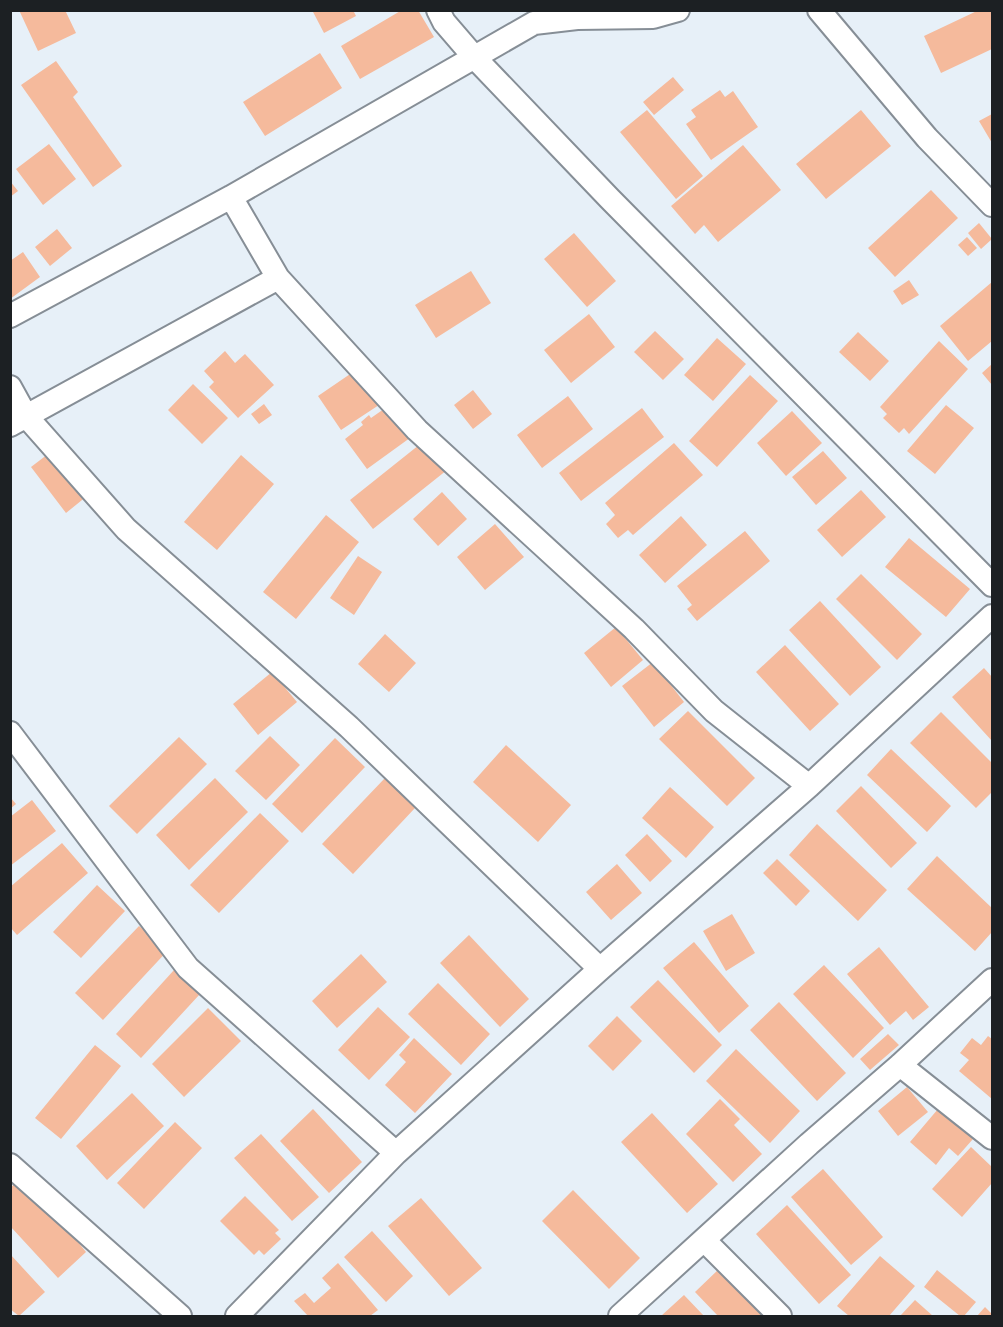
<svg xmlns="http://www.w3.org/2000/svg" width="1003" height="1327" font-family="Barlow,sans-serif">
<rect width="100%" height="100%" fill="#e7f0f8"/>
<path fill="#f5ba9c" d="M 19,10 L 65,10 L 76,33 L 38,51 Z
M 312,10 L 353,10 L 356,16 L 324,33 Z
M 402,10 L 418,10 L 434,37 L 360,79 L 341,46 Z
M 979,10 L 992,10 L 992,49 L 941,73 L 924,36 Z
M 320,53 L 342,88 L 265,136 L 243,102 Z
M 56,61 L 78,92 L 73,97 L 122,166 L 93,187 L 21,85 Z
M 673,77 L 684,90 L 654,115 L 643,102 Z
M 720,90 L 725,97 L 733,91 L 758,127 L 711,160 L 686,124 L 696,117 L 691,110 Z
M 647,110 L 703,176 L 676,199 L 620,132 Z
M 861,110 L 891,146 L 826,199 L 796,164 Z
M 992,114 L 992,143 L 979,121 Z
M 49,144 L 76,179 L 43,205 L 16,169 Z
M 743,145 L 781,190 L 718,242 L 704,225 L 695,234 L 671,206 Z
M 10,181 L 18,191 L 10,197 Z
M 931,190 L 958,218 L 895,277 L 868,248 Z
M 979,223 L 992,239 L 981,249 L 968,233 Z
M 57,229 L 72,248 L 50,266 L 35,247 Z
M 574,233 L 616,281 L 587,307 L 544,259 Z
M 967,237 L 977,248 L 968,256 L 958,245 Z
M 23,252 L 40,277 L 10,299 L 10,261 Z
M 471,271 L 491,303 L 436,338 L 415,305 Z
M 909,280 L 919,295 L 902,305 L 893,291 Z
M 992,282 L 992,341 L 968,361 L 940,326 Z
M 589,314 L 615,347 L 571,383 L 544,350 Z
M 655,331 L 684,359 L 663,380 L 634,352 Z
M 858,332 L 889,361 L 870,381 L 839,352 Z
M 717,338 L 746,364 L 713,401 L 684,375 Z
M 939,341 L 968,369 L 909,434 L 904,428 L 899,433 L 883,418 L 887,414 L 880,407 Z
M 225,351 L 235,363 L 245,354 L 274,385 L 238,418 L 209,387 L 214,382 L 204,371 Z
M 992,364 L 992,385 L 982,373 Z
M 356,370 L 379,405 L 341,430 L 318,396 Z
M 750,375 L 778,401 L 717,467 L 689,441 Z
M 193,384 L 228,418 L 202,444 L 168,410 Z
M 473,390 L 492,414 L 473,429 L 454,405 Z
M 568,396 L 593,429 L 542,468 L 517,435 Z
M 264,404 L 272,415 L 259,424 L 251,414 Z
M 391,404 L 414,435 L 367,469 L 345,439 L 363,425 L 361,422 L 369,415 L 371,418 Z
M 946,405 L 974,428 L 935,474 L 907,451 Z
M 642,408 L 664,437 L 581,501 L 559,473 Z
M 792,411 L 822,443 L 786,476 L 757,443 Z
M 424,441 L 447,470 L 373,529 L 350,500 Z
M 674,443 L 703,475 L 633,535 L 628,530 L 618,538 L 606,524 L 615,515 L 605,503 Z
M 52,451 L 87,496 L 66,513 L 31,467 Z
M 823,451 L 847,478 L 816,505 L 792,477 Z
M 241,455 L 274,484 L 217,550 L 184,522 Z
M 861,490 L 886,517 L 842,557 L 817,530 Z
M 442,492 L 467,519 L 438,546 L 413,519 Z
M 326,515 L 359,542 L 296,619 L 263,592 Z
M 681,516 L 707,545 L 665,583 L 639,555 Z
M 495,524 L 524,557 L 485,590 L 457,557 Z
M 745,531 L 770,561 L 697,621 L 687,609 L 692,605 L 677,586 Z
M 909,538 L 970,589 L 946,617 L 885,567 Z
M 358,556 L 382,572 L 354,615 L 330,598 Z
M 861,574 L 922,634 L 897,660 L 836,599 Z
M 820,601 L 881,667 L 850,696 L 789,630 Z
M 616,627 L 643,660 L 611,687 L 584,653 Z
M 385,634 L 416,663 L 389,692 L 358,664 Z
M 785,645 L 839,704 L 810,731 L 756,672 Z
M 653,662 L 684,702 L 654,727 L 622,686 Z
M 984,668 L 992,677 L 992,741 L 952,697 Z
M 272,672 L 297,702 L 258,735 L 233,704 Z
M 688,711 L 755,778 L 727,806 L 659,739 Z
M 941,712 L 992,763 L 992,792 L 976,808 L 910,743 Z
M 270,736 L 300,765 L 266,800 L 235,771 Z
M 179,737 L 207,764 L 137,834 L 109,806 Z
M 335,738 L 365,767 L 302,833 L 272,804 Z
M 506,745 L 571,805 L 538,842 L 473,782 Z
M 891,749 L 951,806 L 927,832 L 867,775 Z
M 215,778 L 248,812 L 189,870 L 156,835 Z
M 385,778 L 415,808 L 353,874 L 322,844 Z
M 861,786 L 917,843 L 891,868 L 836,811 Z
M 670,787 L 714,827 L 686,858 L 642,818 Z
M 10,797 L 16,804 L 10,809 Z
M 32,800 L 56,831 L 10,866 L 10,817 Z
M 260,813 L 289,841 L 219,913 L 190,885 Z
M 817,824 L 887,890 L 858,921 L 789,855 Z
M 647,834 L 672,861 L 650,882 L 625,855 Z
M 62,843 L 88,873 L 17,935 L 10,927 L 10,887 Z
M 937,856 L 992,908 L 992,932 L 975,951 L 907,889 Z
M 777,859 L 810,891 L 796,906 L 763,873 Z
M 617,864 L 642,893 L 611,920 L 586,892 Z
M 97,885 L 125,911 L 81,958 L 53,932 Z
M 732,914 L 755,953 L 726,971 L 703,931 Z
M 139,926 L 149,934 L 171,947 L 103,1020 L 75,993 Z
M 469,935 L 529,999 L 500,1027 L 440,963 Z
M 694,942 L 749,1006 L 719,1033 L 663,968 Z
M 879,947 L 929,1007 L 913,1020 L 906,1011 L 890,1025 L 847,974 Z
M 361,954 L 387,982 L 337,1028 L 312,1001 Z
M 824,965 L 884,1028 L 853,1058 L 793,994 Z
M 174,970 L 200,994 L 141,1058 L 116,1034 Z
M 658,980 L 722,1045 L 694,1073 L 630,1007 Z
M 438,983 L 490,1034 L 461,1065 L 408,1014 Z
M 779,1002 L 846,1073 L 817,1101 L 750,1030 Z
M 378,1007 L 410,1037 L 369,1080 L 338,1050 Z
M 208,1008 L 241,1041 L 184,1097 L 152,1064 Z
M 617,1016 L 642,1041 L 613,1071 L 588,1046 Z
M 888,1034 L 899,1045 L 870,1070 L 860,1059 Z
M 988,1036 L 992,1039 L 992,1099 L 959,1071 L 969,1060 L 960,1053 L 972,1038 L 981,1045 Z
M 414,1038 L 452,1074 L 415,1113 L 385,1085 L 406,1062 L 399,1055 Z
M 95,1045 L 121,1066 L 61,1139 L 35,1118 Z
M 736,1049 L 800,1111 L 770,1143 L 706,1081 Z
M 907,1087 L 928,1112 L 898,1136 L 878,1111 Z
M 132,1093 L 164,1126 L 107,1180 L 76,1146 Z
M 720,1099 L 740,1119 L 734,1125 L 762,1154 L 733,1182 L 686,1134 Z
M 313,1109 L 362,1162 L 329,1193 L 280,1141 Z
M 938,1109 L 973,1139 L 958,1156 L 949,1148 L 936,1165 L 910,1142 Z
M 652,1113 L 718,1184 L 687,1213 L 621,1142 Z
M 175,1122 L 202,1148 L 144,1209 L 117,1183 Z
M 261,1134 L 319,1197 L 292,1221 L 234,1158 Z
M 971,1147 L 992,1167 L 992,1183 L 962,1217 L 932,1189 Z
M 823,1169 L 883,1237 L 851,1265 L 791,1197 Z
M 20,1179 L 76,1235 L 74,1237 L 86,1252 L 58,1278 L 10,1226 L 10,1188 Z
M 573,1190 L 640,1258 L 609,1289 L 542,1221 Z
M 245,1196 L 279,1230 L 275,1233 L 281,1239 L 264,1255 L 259,1250 L 254,1255 L 220,1221 Z
M 421,1198 L 482,1268 L 449,1296 L 388,1226 Z
M 787,1205 L 851,1275 L 819,1304 L 756,1234 Z
M 372,1231 L 413,1276 L 386,1302 L 344,1257 Z
M 10,1254 L 45,1292 L 19,1316 L 10,1309 Z
M 880,1256 L 915,1286 L 889,1316 L 849,1316 L 837,1306 Z
M 338,1263 L 378,1310 L 370,1316 L 308,1316 L 294,1301 L 305,1293 L 314,1303 L 331,1288 L 322,1278 Z
M 720,1268 L 765,1316 L 718,1316 L 695,1292 Z
M 937,1270 L 976,1302 L 964,1316 L 960,1316 L 924,1287 Z
M 684,1295 L 704,1316 L 661,1316 Z
M 915,1300 L 933,1316 L 900,1316 Z
M 985,1307 L 992,1314 L 992,1316 L 977,1316 Z"/>
<g fill="none" stroke-linecap="round" stroke-linejoin="round">
<defs>
<path id="minor" d="M 438,10 L 444,22 L 475,58 L 610,199 L 992,585
M 819,10 L 927,138 L 992,205
M 231,197 L 278,278 L 417,430 L 634,629 L 714,711 L 809,786
M 10,316 L 231,197 L 534,23 L 577,18 L 653,17 L 678,10
M 10,387 L 26,416 L 126,529 L 349,727 L 600,969
M 10,425 L 278,278
M 10,733 L 188,968 L 396,1153
M 900,1065 L 992,1138
M 10,1165 L 180,1316
M 704,1240 L 780,1316
M 237,1316 L 396,1153 L 600,969 L 809,786 L 992,616
M 620,1316 L 809,1144 L 900,1065 L 992,980"/>
</defs>
<use href="#minor" stroke="#868e96" stroke-width="26"/>
<use href="#minor" stroke="#fff" stroke-width="22"/>
</g>
<rect width="1003" height="1327" fill="none" stroke="#1c2023" stroke-width="24"/>
</svg>
